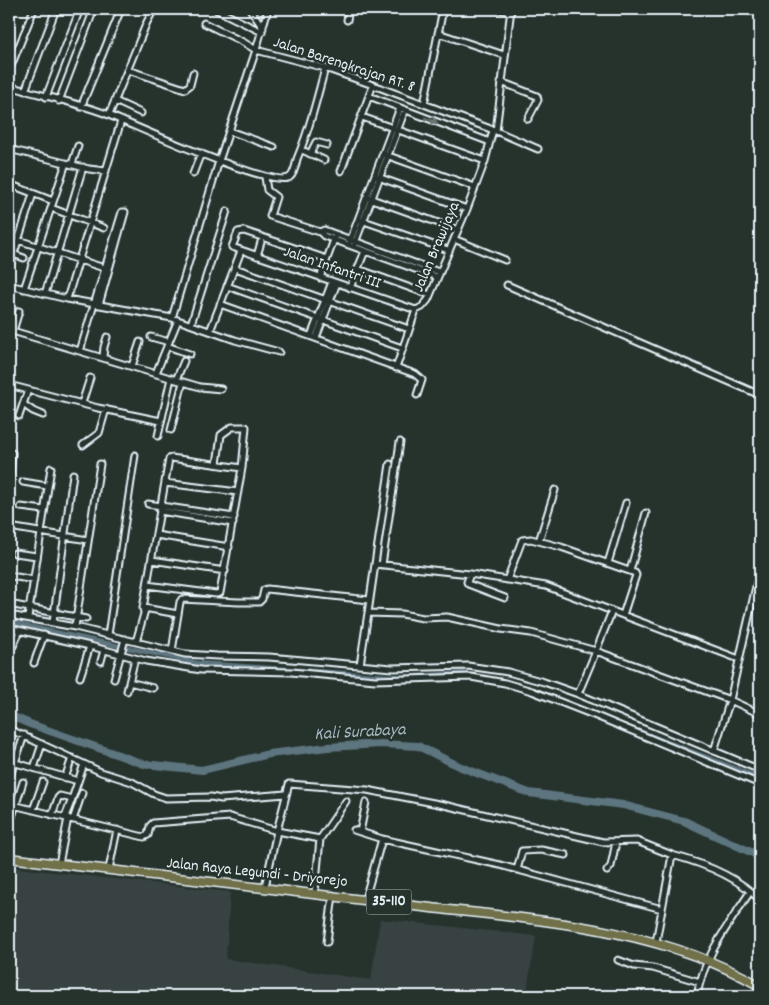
<svg xmlns="http://www.w3.org/2000/svg" width="769" height="1005" font-family="Dekko,sans-serif">
<rect width="100%" height="100%" fill="#26332d"/>
<filter id="ink" filterUnits="userSpaceOnUse"><feTurbulence type="fractalNoise" baseFrequency=".02" numOctaves="2"/><feDisplacementMap in="SourceGraphic" scale="10" xChannelSelector="R" yChannelSelector="G"/><feConvolveMatrix kernelMatrix="1 2 1 2 8 2 1 2 1" color-interpolation-filters="sRGB"/></filter>
<g filter="url(#ink)">
<path fill="#374242" d="M 9,867 L 230,892 L 226,959 L 371,980 L 380,919 L 536,936 L 526,996 L 9,996 Z"/>
<g fill="none" stroke-linecap="round" stroke-linejoin="round">
<path stroke="#5d747f" stroke-width="4.5" d="M 9,622 L 197,663 L 402,677 L 462,673 L 502,680
M 624,725 L 760,778"/>
<path stroke="#5d747f" stroke-width="8" d="M 9,715 L 30,724 L 144,764 L 202,770 L 269,754 L 328,747 L 381,744 L 418,746 L 461,767 L 529,793 L 623,805 L 684,821 L 755,854 L 760,861"/>
<defs>
<path id="minor" d="M 215,9 L 262,32
M 250,9 L 263,28
M 431,9 L 443,13
M 499,9 L 510,12
M 741,9 L 749,11 L 750,9
M 347,20 L 349,9
M 204,23 L 243,42 L 256,50 L 325,68 L 373,85 L 496,131 L 538,149
M 438,33 L 504,55
M 128,70 L 185,89 L 190,85 L 193,73
M 9,71 L 34,9
M 501,82 L 537,96 L 538,100 L 528,119
M 9,86 C 40,95 74,102 104,113 C 129,123 274,190 290,177 C 294,174 296,164 297,159 C 309,130 317,99 325,68
M 25,91 L 56,9
M 369,96 L 490,142
M 46,97 L 80,9
M 59,101 L 94,9
M 115,101 L 141,113
M 424,104 L 443,9
M 81,107 L 121,9
M 109,115 L 147,22 L 154,9
M 362,117 L 485,161
M 229,131 L 274,147
M 496,131 L 511,9
M 9,149 L 89,169 L 106,171
M 302,150 L 324,160
M 310,154 L 316,142 L 327,145
M 386,155 L 475,187
M 72,164 L 78,146
M 341,171 L 373,85
M 193,174 L 201,153
M 265,177 L 267,190 L 276,197 L 270,216 L 320,232
M 378,177 L 467,209
M 9,184 L 53,201
M 369,198 L 458,230
M 51,208 L 104,228
M 361,220 L 448,250
M 454,239 L 505,260
M 18,240 L 104,268
M 350,241 L 400,108
M 355,243 L 405,110
M 13,254 L 24,258
M 257,256 L 261,242
M 327,259 L 244,231 L 238,232 L 232,247 L 416,310
M 235,268 L 409,329
M 9,269 L 33,194
M 358,269 L 430,295
M 437,277 L 324,236 L 320,232 L 324,230 L 439,272
M 320,278 L 335,237
M 9,285 L 67,299 L 172,318 L 235,340 L 279,352
M 507,285 L 760,395
M 227,286 L 402,348
M 350,288 L 365,251
M 24,289 L 66,163
M 45,294 L 83,167
M 67,299 L 121,121
M 220,304 L 415,374 L 422,380 L 417,395
M 172,318 L 219,161 L 256,50 L 268,9
M 191,324 L 227,211
M 9,330 L 200,387 L 221,389
M 13,331 L 19,311
M 210,331 L 241,251
M 311,336 L 332,282
M 151,337 L 169,342
M 316,338 L 337,283
M 167,346 L 190,354
M 80,351 L 122,212 L 125,212 L 99,305
M 103,357 L 104,347 L 107,337
M 132,366 L 140,342
M 396,368 L 416,310 L 422,307 L 428,300 L 467,209 L 485,161 L 493,130
M 156,373 L 178,320
M 176,380 L 184,361
M 9,385 L 98,408 L 161,421
M 82,403 L 90,378
M 23,404 L 33,411 L 43,415
M 19,416 L 28,390
M 171,430 L 183,382
M 158,436 L 171,378
M 83,445 L 99,433 L 106,409
M 23,482 L 47,486
M 165,483 L 238,492
M 9,487 L 12,453
M 148,504 L 234,517
M 21,507 L 44,510
M 160,511 L 233,523
M 9,527 L 88,540
M 156,535 L 229,547
M 539,541 L 555,490
M 15,553 L 37,556
M 152,560 L 225,571
M 608,563 L 626,503
M 375,564 L 390,464
M 382,565 L 400,442
M 630,571 L 646,513
M 470,574 L 467,582 L 468,584 L 505,598
M 11,576 L 34,580
M 507,580 L 522,540 L 531,539 L 561,547 L 635,573 L 636,575 L 623,615
M 147,585 L 216,594 L 220,593 L 242,468 L 246,427 L 232,427 L 221,435 L 217,464
M 9,604 L 86,619
M 144,608 L 178,614
M 144,613 L 143,608 L 169,459 L 171,458 L 242,468
M 368,613 L 375,564 L 470,574 L 546,586 L 739,659
M 9,615 L 75,627 L 185,654 L 217,656 L 269,657 L 392,668 L 468,666 L 508,672 L 544,682 L 578,694 L 760,770
M 28,617 L 51,468
M 53,622 L 73,474
M 75,627 L 100,464
M 9,628 L 90,646 L 146,661 L 201,670 L 291,672 L 375,680 L 471,677 L 505,683 L 532,691 L 596,716 L 760,784
M 108,635 L 135,455
M 136,642 L 145,610
M 13,646 L 20,631
M 172,651 L 180,602 L 182,599 L 238,602 L 259,602 L 262,599 L 264,590 L 267,589 L 369,600
M 101,661 L 104,650
M 34,663 L 44,635
M 360,665 L 368,613 L 402,614 L 423,618 L 447,617 L 501,629 L 531,633 L 596,651 L 612,611
M 80,677 L 90,646
M 114,679 L 125,639
M 129,682 L 153,688
M 127,691 L 135,658
M 578,694 L 596,651 L 730,700 L 760,714
M 9,729 L 101,772 L 132,782 L 154,794 L 166,798 L 211,797 L 221,799 L 286,794
M 714,751 L 730,700 L 760,569
M 9,761 L 78,781
M 15,763 L 24,735
M 34,768 L 42,744
M 65,778 L 72,758
M 9,781 L 14,762
M 72,799 L 84,764
M 9,804 L 144,837 L 148,835 L 150,826 L 153,823 L 230,817 L 277,831 L 289,784 L 367,790 L 444,805 L 603,842 L 637,841 L 672,855
M 33,810 L 43,782
M 52,815 L 58,798 L 60,796 L 72,799 L 65,817
M 12,817 L 23,782
M 73,820 L 82,793
M 354,830 L 382,839
M 360,832 L 366,802
M 59,864 L 68,818
M 109,869 L 117,830
M 517,870 L 522,851 L 541,850 L 566,855
M 607,871 L 611,866 L 616,842
M 265,887 L 277,831 L 320,839 L 346,801
M 315,892 L 320,839
M 365,899 L 382,839 L 500,865 L 662,909
M 327,942 L 333,895
M 656,942 L 672,855 C 702,863 738,877 760,900
M 618,960 L 634,966 L 653,968 L 700,982
M 697,996 C 703,957 729,924 750,892"/>
<path id="primary" d="M 9,858 C 144,873 279,889 414,906 C 532,920 655,925 760,986"/>
</defs>
<use href="#minor" stroke="#e8f1f8" stroke-width="9"/>
<use href="#primary" stroke="#e8f1f8" stroke-width="11"/>
<use href="#minor" stroke="#26332d" stroke-width="5"/>
<use href="#primary" stroke="#70704a" stroke-width="8"/>
</g>
<defs><path id="oneway-solid" d="M-6-.8H1V-3.2L6.5 0L1 3.2V.8H-6Z" transform="scale(1.25)"/></defs>
<use fill="#6a7674" href="#oneway-solid" transform="translate(431 120) rotate(21)"/>
</g>
<g text-anchor="middle" dominant-baseline="central" stroke-width="5" stroke-linejoin="round" paint-order="stroke">
<rect fill="#26332d" stroke="#aeb8bb" stroke-width="1" x="366.5" y="889.5" width="45" height="25" rx="4"/>
<g font-size="15" font-weight="bold" fill="#e8f1f8">
<text x="389" y="902">35-110</text>
</g>
<g font-size="16" fill="#e8f1f8" stroke="#26332d">
<text transform="translate(344 65) rotate(18)">Jalan Barengkrajan RT. 8</text>
<text transform="translate(437 247) rotate(-67)">Jalan Brawijaya</text>
<text transform="translate(332 268) rotate(19)">Jalan Infantri III</text>
<text transform="translate(257 873) rotate(6)">Jalan Raya Legundi - Driyorejo</text>
</g>
<g font-size="18" font-style="italic" fill="#a9b9c2" stroke="#26332d">
<text transform="translate(360 733) rotate(-3)">Kali Surabaya</text>
</g>
</g>
<rect width="769" height="1005" fill="none" stroke="#26332d" stroke-width="30"/>
<rect x="15" y="15" width="739" height="975" fill="none" stroke="#e8f1f8" stroke-width="2" filter="url(#ink)"/>
</svg>
